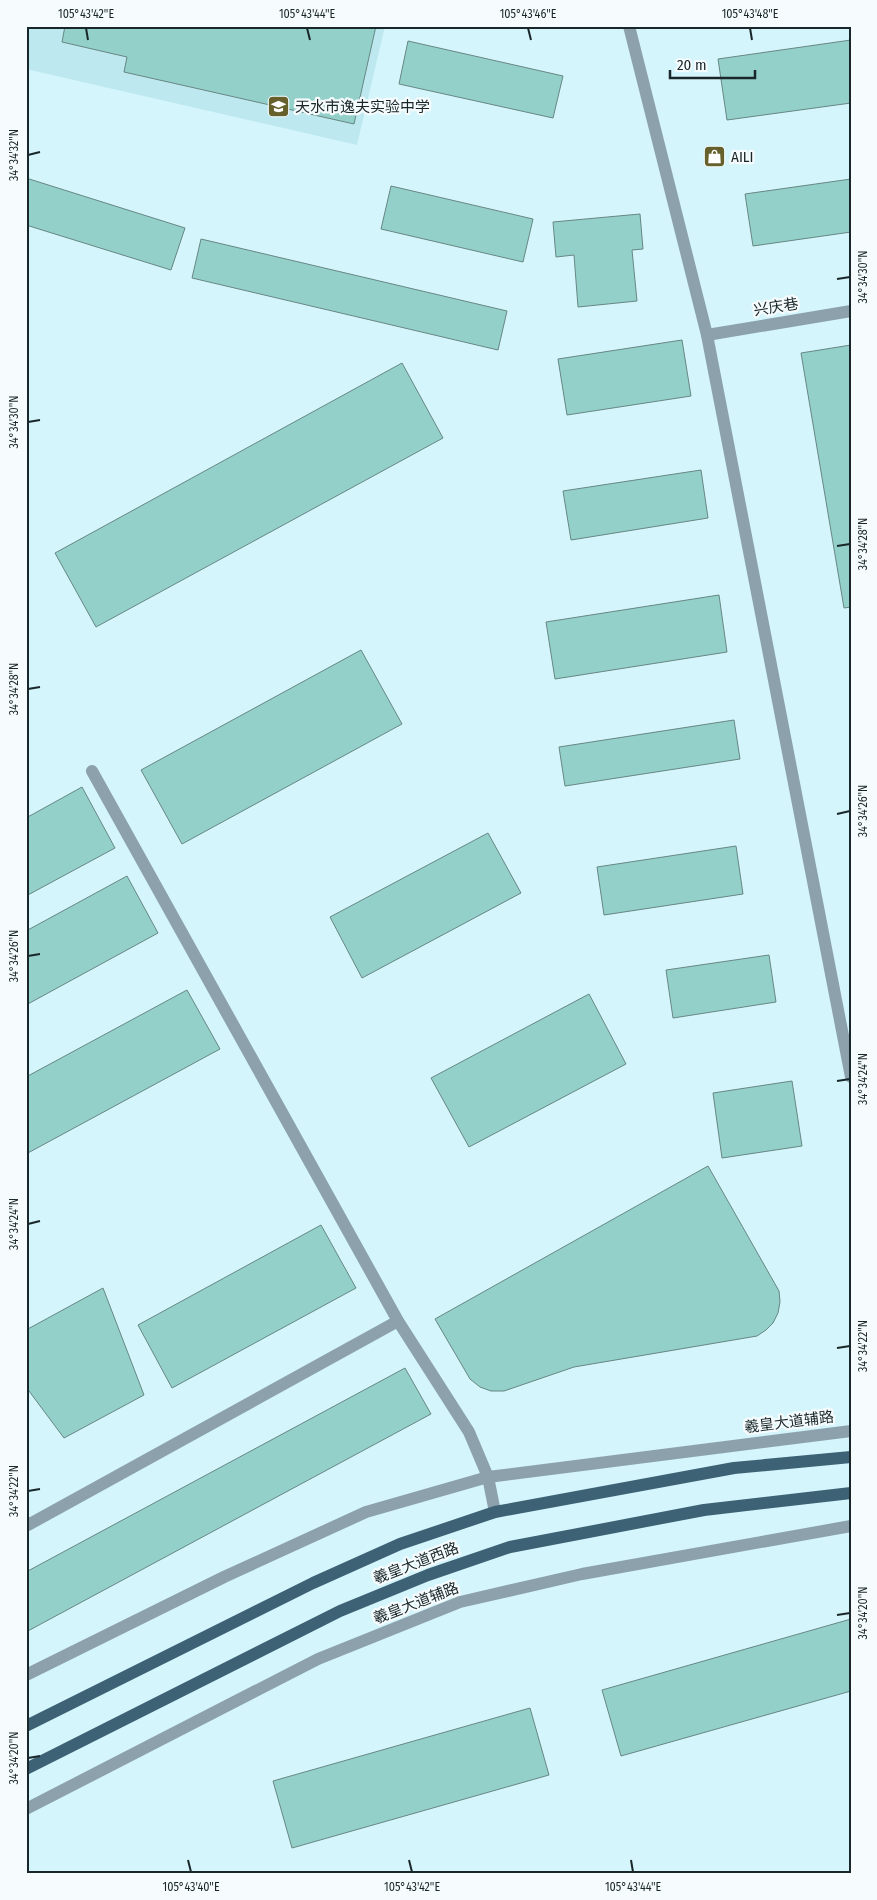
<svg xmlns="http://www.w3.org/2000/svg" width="877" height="1900" font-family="'Fira Sans Condensed','Noto Sans SC',sans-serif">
<rect width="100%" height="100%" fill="#d3f5fb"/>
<path fill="#bee8f0" d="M 26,26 L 385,26 L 357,145 L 26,69 Z"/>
<path fill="#94d0ca" stroke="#678783" d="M 65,26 L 376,26 L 354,124 L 124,72 L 127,57 L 62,42 Z
M 851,40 L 851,103 L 727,120 L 718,59 Z
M 408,41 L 563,76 L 553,118 L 399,84 Z
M 26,178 L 185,228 L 171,270 L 26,225 Z
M 851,179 L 851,232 L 753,246 L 745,194 Z
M 391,186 L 533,219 L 523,262 L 381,229 Z
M 640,214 L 643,249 L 632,250 L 637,301 L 578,307 L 574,255 L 556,257 L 553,222 Z
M 201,239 L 507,311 L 498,350 L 192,278 Z
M 682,340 L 691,396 L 567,415 L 558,359 Z
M 851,345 L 851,607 L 844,608 L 801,353 Z
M 402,363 L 443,438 L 96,627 L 55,553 Z
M 701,470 L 708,518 L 571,540 L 563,491 Z
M 719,595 L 727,652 L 555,679 L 546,622 Z
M 361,650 L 402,724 L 182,844 L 141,770 Z
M 734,720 L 740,759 L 565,786 L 559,747 Z
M 82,787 L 115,848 L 26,896 L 26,818 Z
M 488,833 L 521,893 L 362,978 L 330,917 Z
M 736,846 L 743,894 L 604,915 L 597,867 Z
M 127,876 L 158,933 L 26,1005 L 26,931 Z
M 769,955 L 776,1002 L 673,1018 L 666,970 Z
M 187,990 L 220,1049 L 26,1154 L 26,1077 Z
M 589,994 L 626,1064 L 469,1147 L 431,1078 Z
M 792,1081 L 802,1146 L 722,1158 L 713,1093 Z
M 708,1166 L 779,1291 L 780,1302 L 778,1313 L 773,1323 L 766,1330 L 757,1336 L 574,1367 L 504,1391 L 491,1391 L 480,1387 L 470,1379 L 435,1319 Z
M 321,1225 L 356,1288 L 172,1388 L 138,1325 Z
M 103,1288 L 144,1395 L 64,1438 L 26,1387 L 26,1330 Z
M 405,1368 L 431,1414 L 26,1632 L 26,1572 Z
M 851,1619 L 851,1691 L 621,1756 L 602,1690 Z
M 530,1708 L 549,1775 L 292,1848 L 273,1781 Z"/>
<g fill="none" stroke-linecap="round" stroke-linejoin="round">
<path stroke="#8da1ac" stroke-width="12" d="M 26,1675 L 224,1577 L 366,1512 L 488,1477 L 851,1431
M 26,1809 L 318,1659 L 460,1602 L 582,1574 L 851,1526"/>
<path stroke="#8da1ac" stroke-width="12" d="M 707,335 L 851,311"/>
<path stroke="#8da1ac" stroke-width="12" d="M 629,26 L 707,335 L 851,1077
M 92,771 L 398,1321 L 469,1432 L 488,1477 L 495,1512
M 26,1522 L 28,1525 L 398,1321"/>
<path stroke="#3d6275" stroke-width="12" d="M 26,1726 L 313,1583 L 400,1544 L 495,1512 L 734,1468 L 851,1457
M 26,1769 L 340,1611 L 428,1575 L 510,1547 L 704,1510 L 851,1493"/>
</g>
<path fill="none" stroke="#1a272a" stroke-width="2" d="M 86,28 L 88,40M 307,28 L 310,40M 528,28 L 531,40M 750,28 L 752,40M 28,155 L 40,152M 837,279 L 850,277M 28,422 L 40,420M 837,546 L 850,544M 28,689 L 40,687M 837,814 L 850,811M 28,956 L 40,954M 837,1081 L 850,1079M 28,1224 L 40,1221M 837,1348 L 850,1346M 28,1491 L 40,1489M 837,1615 L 850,1613M 28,1758 L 40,1756M 188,1860 L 191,1872M 409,1860 L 412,1872M 631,1860 L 633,1872"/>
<defs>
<symbol id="school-square" viewBox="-11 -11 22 22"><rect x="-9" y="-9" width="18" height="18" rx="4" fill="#66602c" stroke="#f6fcfd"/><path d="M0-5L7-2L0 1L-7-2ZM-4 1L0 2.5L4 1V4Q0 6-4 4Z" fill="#fff"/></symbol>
<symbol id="shop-square" viewBox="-11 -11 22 22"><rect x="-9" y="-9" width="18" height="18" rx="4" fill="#66602c" stroke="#f6fcfd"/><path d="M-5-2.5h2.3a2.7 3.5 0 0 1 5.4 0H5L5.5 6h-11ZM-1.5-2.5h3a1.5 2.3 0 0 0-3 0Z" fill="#fff"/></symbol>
</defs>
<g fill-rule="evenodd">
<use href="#school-square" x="266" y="94" width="25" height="25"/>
<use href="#shop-square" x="702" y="144" width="25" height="25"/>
</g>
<g text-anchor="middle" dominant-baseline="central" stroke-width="4.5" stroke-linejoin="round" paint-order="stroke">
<g font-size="15" fill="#1a272a" stroke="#f6fcfd" text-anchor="start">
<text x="295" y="107">天水市逸夫实验中学</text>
<text x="731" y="157">AILI</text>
</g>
<g font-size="15" fill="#1a272a" stroke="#f6fcfd">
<text transform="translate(776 307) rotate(-9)">兴庆巷</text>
<text transform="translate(789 1422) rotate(-7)">羲皇大道辅路</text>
<text transform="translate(416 1563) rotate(-21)">羲皇大道西路</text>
<text transform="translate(416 1603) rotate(-21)">羲皇大道辅路</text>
</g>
</g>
<rect width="877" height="1900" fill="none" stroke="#f6fcfd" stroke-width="55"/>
<path d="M670 70v8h85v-8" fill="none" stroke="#1a272a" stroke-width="2.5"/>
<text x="677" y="70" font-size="15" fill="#1a272a" stroke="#f6fcfd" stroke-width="4" paint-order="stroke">20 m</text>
<rect x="28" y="28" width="822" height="1844" fill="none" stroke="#1a272a" stroke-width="2"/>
<g font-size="12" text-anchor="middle" fill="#1a272a">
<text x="86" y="18">105°43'42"E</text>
<text x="307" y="18">105°43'44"E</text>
<text x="528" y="18">105°43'46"E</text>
<text x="750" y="18">105°43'48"E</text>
<text transform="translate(14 155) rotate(-90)" y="4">34°34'32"N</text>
<text transform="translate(863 277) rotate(-90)" y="4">34°34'30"N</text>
<text transform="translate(14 422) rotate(-90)" y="4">34°34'30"N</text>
<text transform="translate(863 544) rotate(-90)" y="4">34°34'28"N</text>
<text transform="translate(14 689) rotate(-90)" y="4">34°34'28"N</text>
<text transform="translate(863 811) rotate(-90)" y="4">34°34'26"N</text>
<text transform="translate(14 956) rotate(-90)" y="4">34°34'26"N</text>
<text transform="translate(863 1079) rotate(-90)" y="4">34°34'24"N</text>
<text transform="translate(14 1224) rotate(-90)" y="4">34°34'24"N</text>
<text transform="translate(863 1346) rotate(-90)" y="4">34°34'22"N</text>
<text transform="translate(14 1491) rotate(-90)" y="4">34°34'22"N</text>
<text transform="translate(863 1613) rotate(-90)" y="4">34°34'20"N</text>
<text transform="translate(14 1758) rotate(-90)" y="4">34°34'20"N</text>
<text x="191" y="1891">105°43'40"E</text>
<text x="412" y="1891">105°43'42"E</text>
<text x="633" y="1891">105°43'44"E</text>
</g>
</svg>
